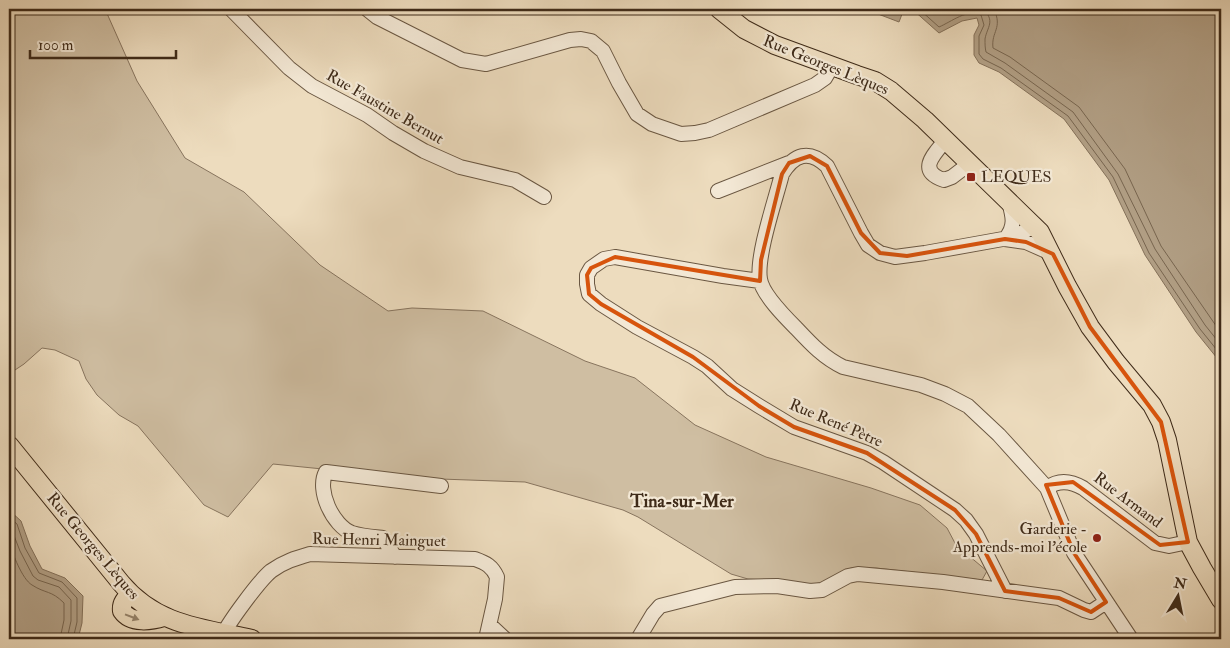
<svg xmlns="http://www.w3.org/2000/svg" width="1230" height="648" font-family="'IM FELL Double Pica',serif">
<rect width="100%" height="100%" fill="#eddcbe"/>
<filter id="stains"><feTurbulence type="fractalNoise" baseFrequency=".004" numOctaves="4"/><feColorMatrix values="0 0 0 0 .2 0 0 0 0 .09 0 0 0 0 .02 0 0 0 .5 -.17"/></filter>
<radialGradient id="worn" r=".72"><stop offset=".6" stop-color="#630" stop-opacity="0"/><stop offset="1" stop-color="#630" stop-opacity=".3"/></radialGradient>
<path fill="#cfbea2" stroke="#87745e" d="M 9,9 L 105,9 L 137,81 L 185,158 L 244,192 L 320,265 L 388,311 L 412,308 L 483,311 L 585,361 L 635,378 L 695,425 L 766,457 L 871,488 L 920,505 L 947,528 L 956,545 L 987,571 L 982,580 L 876,568 L 851,568 L 828,581 L 810,585 L 787,581 L 748,579 L 731,574 L 638,517 L 623,510 L 525,482 L 412,478 L 273,464 L 228,517 L 204,505 L 138,426 L 119,415 L 97,395 L 86,379 L 79,361 L 55,350 L 42,348 L 24,364 L 9,374 Z"/>
<path fill="#b2a086" stroke="#84715a" d="M 865,9 L 904,9 L 899,22 Z
M 912,9 L 1221,9 L 1221,363 L 1196,332 L 1145,255 L 1109,180 L 1064,119 L 999,72 L 979,63 L 974,55 L 974,35 L 979,25 L 977,18 L 962,21 L 939,33 Z
M 9,510 L 21,521 L 30,546 L 42,569 L 65,578 L 83,596 L 82,623 L 78,639 L 9,639 Z"/>
<g fill="none" stroke-linecap="round" stroke-linejoin="round">
<path stroke="#786650" stroke-width="1" d="M 919,9 L 939,27 C 951,22 968,8 981,15 L 984,25 L 979,36 L 979,54 L 983,59 L 1001,68 L 1068,116 L 1113,177 L 1149,253 L 1200,329 L 1221,355
M 983,9 C 996,21 987,27 985,39 C 985,44 985,48 986,52 L 1005,63 L 1073,112 L 1118,174 L 1155,249 L 1205,325 L 1221,345
M 994,9 C 1003,29 991,31 993,48 L 1010,57 L 1079,107 L 1125,169 L 1161,246 L 1221,333
M 9,517 L 17,524 L 25,548 L 39,573 L 62,582 L 77,598 L 77,622 L 73,639
M 9,525 L 11,528 L 20,551 L 33,576 L 38,580 L 59,587 L 71,600 L 71,621 L 67,639
M 9,543 C 13,554 22,579 32,585 C 46,594 51,590 64,603 L 64,620 L 60,639"/>
<defs>
<path id="minor" d="M 231,9 L 289,68 L 312,86 L 367,115 L 393,133 L 424,151 L 460,167 L 515,180 L 544,197
M 367,9 L 377,17 L 462,60 L 486,64 L 570,40 L 581,39 L 591,41 L 603,51 L 619,83 L 637,114 L 652,124 L 681,134 L 695,133 L 709,130 L 815,85 L 825,78 L 832,66
M 945,141 C 933,155 917,171 944,180 L 952,177 L 969,164
M 718,191 L 789,163
M 1009,202 C 1013,216 1016,227 1005,239 L 1026,242 L 1053,254
M 1034,226 L 1014,237 L 925,253 L 895,257 L 880,253 L 868,245 L 861,233 L 827,166 C 809,149 794,154 782,174 C 776,198 756,256 760,279 C 762,294 786,318 796,328 C 811,344 824,358 843,367 L 921,385 L 945,394 L 968,406 L 999,435 L 1047,488 L 1074,553 L 1131,639
M 760,281 L 723,276 L 615,257 L 604,259 L 591,268 L 587,275 L 587,284 L 589,294 L 601,304 L 637,327 L 693,357 L 707,366 L 732,389 L 759,406 L 794,427 L 867,453 L 883,462 L 955,510 L 966,520 L 976,534 L 1005,591
M 1047,488 C 1059,479 1071,481 1083,488 L 1155,543 L 1169,546 L 1188,542
M 395,557 L 383,538 C 374,537 361,536 352,533 C 333,526 316,490 326,472 L 441,486
M 490,625 L 505,639
M 221,639 C 226,625 260,580 271,571 C 283,562 296,558 310,554 L 475,559 C 486,563 492,566 497,577 L 495,599 L 486,639
M 638,639 L 653,614 L 660,606 L 735,587 L 777,586 L 810,591 L 822,590 L 848,576 L 858,574 L 943,582 L 1059,598 L 1084,610 L 1091,612 L 1106,602"/>
<path id="major" d="M 719,9 L 744,29 L 775,45 L 857,75 L 875,81 L 891,91 L 925,120 L 1040,232 L 1067,286 L 1090,327 L 1116,362 L 1152,405 L 1161,422 L 1167,440 L 1188,542 L 1202,568 L 1221,600
M 9,445 L 121,583 C 156,625 201,628 252,639
M 131,594 C 125,599 121,603 122,611 C 131,624 151,621 164,617"/>
</defs>
<use href="#minor" stroke="#6a5742" stroke-width="16"/>
<use href="#major" stroke="#3f2b19" stroke-width="20"/>
<use href="#minor" stroke="#f3e8d5" stroke-width="14"/>
<use href="#major" stroke="#eddcbe" stroke-width="18"/>
</g>
<defs><path id="oneway-solid" d="M-6-.8H1V-3.2L6.5 0L1 3.2V.8H-6Z" transform="scale(1.25)"/></defs>
<use fill="#96846c" href="#oneway-solid" transform="translate(132 617) rotate(21)"/>
<path fill="none" stroke="#d7540d" stroke-width="4" stroke-linejoin="round" d="M 810,156 L 827,166 L 861,233 L 880,253 L 907,256 L 1005,239 L 1026,242 L 1053,254 L 1090,327 L 1161,422 L 1188,542 L 1160,545 L 1073,482 L 1046,485 L 1074,553 L 1106,602 L 1091,612 L 1059,598 L 1005,591 L 976,534 L 955,510 L 867,453 L 794,427 L 759,406 L 693,357 L 601,304 L 589,294 L 587,275 L 591,268 L 615,257 L 760,281 L 761,260 L 782,174 L 789,163 Z"/>
<g fill="#8f2418" stroke="#f3e8d5" stroke-width="2">
<rect x="966" y="172" width="10" height="10" rx="2.5"/>
<circle cx="1097" cy="538" r="5"/>
</g>
<g text-anchor="middle" dominant-baseline="central" stroke-width="4.5" stroke-linejoin="round" paint-order="stroke">
<g font-size="16" fill="#3f2b19" stroke="#f3e8d5">
<text transform="translate(826 65) rotate(22)">Rue Georges Lèques</text>
<text transform="translate(385 107) rotate(30)">Rue Faustine Bernut</text>
<text transform="translate(836 423) rotate(23)">Rue René Pètre</text>
<text transform="translate(1128 500) rotate(37)">Rue Armand</text>
<text transform="translate(379 540) rotate(1)">Rue Henri Mainguet</text>
<text transform="translate(93 546) rotate(50)">Rue Georges Lèques</text>
</g>
<g font-size="16" fill="#3f2b19" stroke="#f3e8d5" text-anchor="start">
<text x="981" y="177">LEQUES</text>
<text x="1087" y="529" text-anchor="end">Garderie -<tspan x="1087" dy="18">Apprends-moi l'école</tspan></text>
</g>
<g font-size="18" font-weight="bold" fill="#3f2b19" stroke="#f3e8d5">
<text x="682" y="501">Tina-sur-Mer</text>
</g>
</g>
<rect width="1230" height="648" fill="none" stroke="#eddcbe" stroke-width="30"/>
<rect x="10" y="10" width="1210" height="628" fill="none" stroke="#3f2b19" stroke-width="2.5"/>
<rect x="15" y="15" width="1200" height="618" fill="none" stroke="#3f2b19"/>
<g transform="translate(1178 596) rotate(10)" stroke="#f3e8d5" stroke-width="4" paint-order="stroke">
<path d="M0-4L9 19L0 12L-9 19Z" fill="#3f2b19"/>
<text y="-8" font-size="14" font-weight="bold" text-anchor="middle" fill="#3f2b19">N</text>
</g>
<path d="M30 50v8h146v-8" fill="none" stroke="#3f2b19" stroke-width="2.5"/>
<text x="38" y="50" font-size="15" fill="#3f2b19" stroke="#f3e8d5" stroke-width="4" paint-order="stroke">100 m</text>
<rect width="100%" height="100%" filter="url(#stains)"/>
<rect width="100%" height="100%" fill="url(#worn)"/>
</svg>
